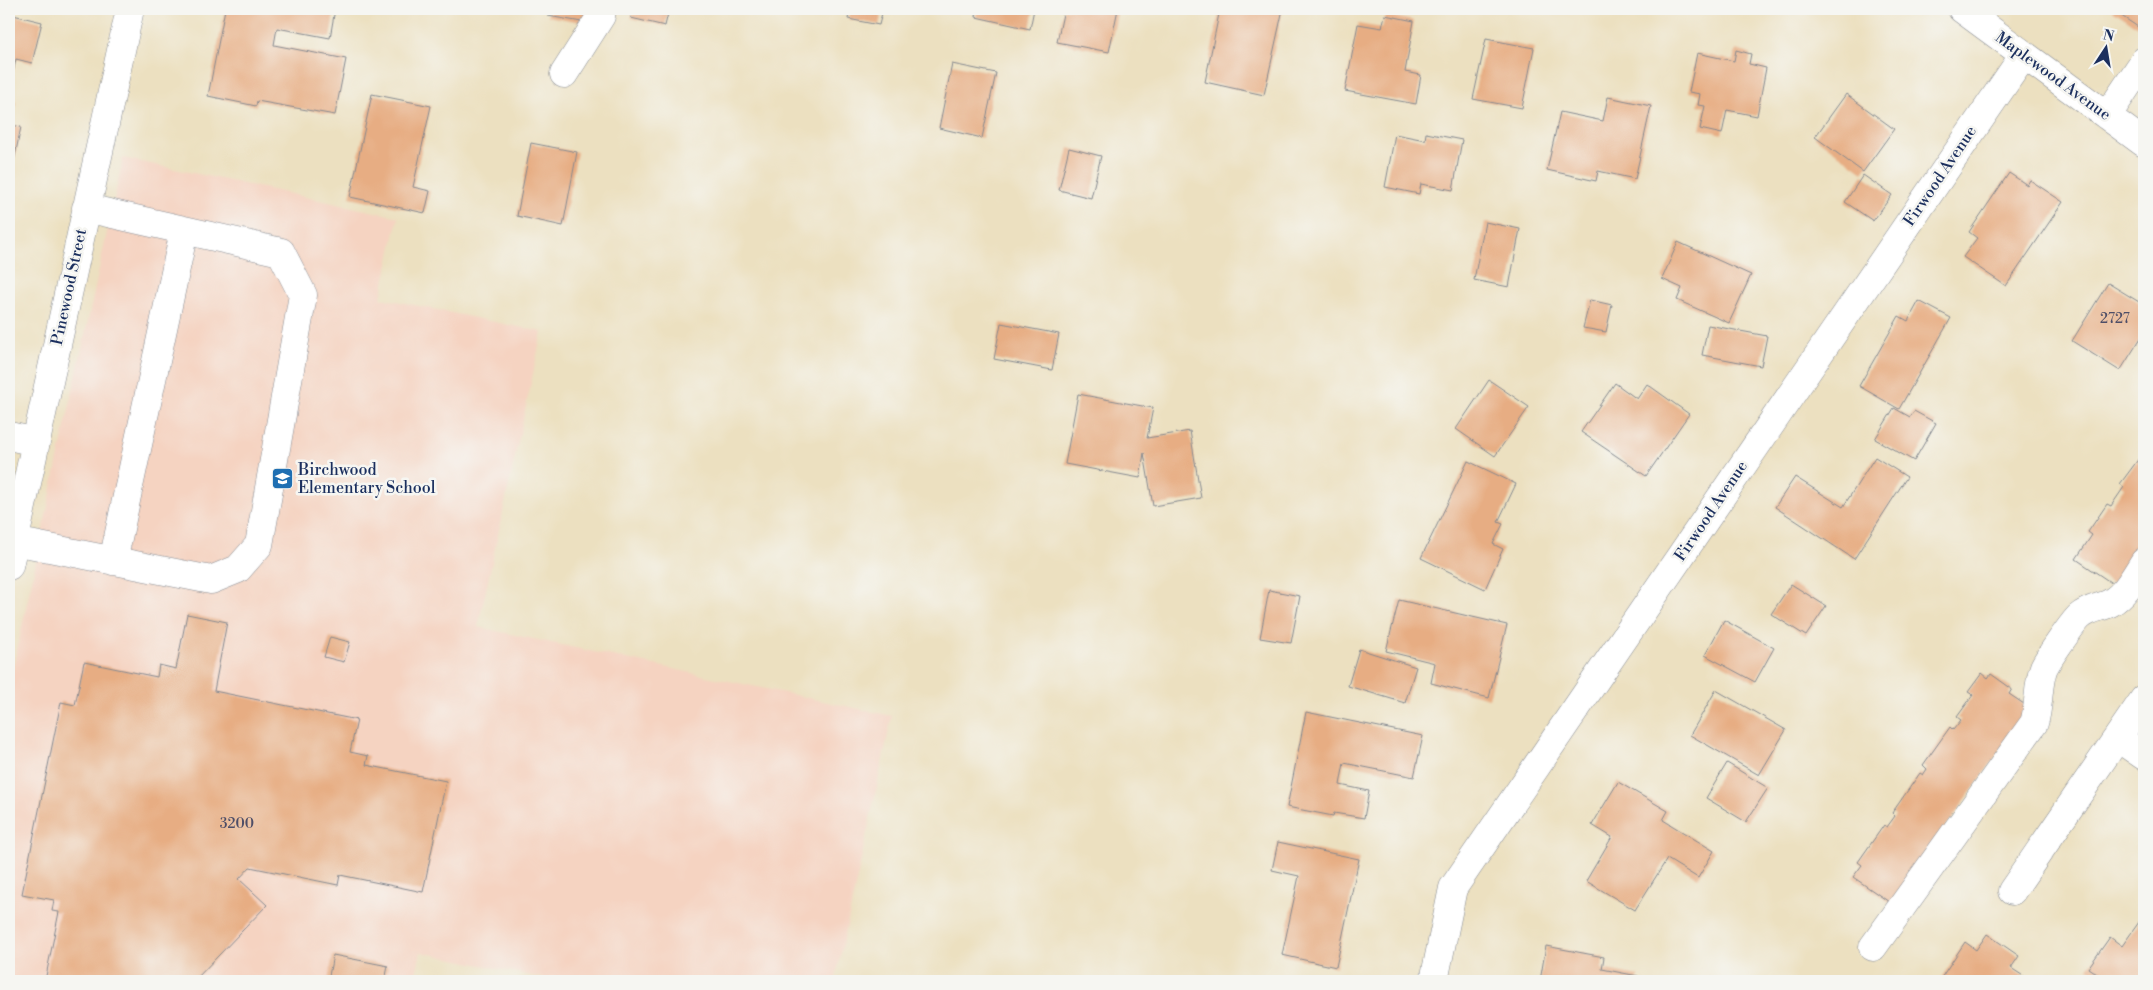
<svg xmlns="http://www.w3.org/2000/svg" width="2153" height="990" font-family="'Libre Bodoni',serif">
<rect width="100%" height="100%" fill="#f6f6f2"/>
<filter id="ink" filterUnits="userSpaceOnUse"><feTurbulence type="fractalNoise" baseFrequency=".02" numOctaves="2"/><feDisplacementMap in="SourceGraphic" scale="10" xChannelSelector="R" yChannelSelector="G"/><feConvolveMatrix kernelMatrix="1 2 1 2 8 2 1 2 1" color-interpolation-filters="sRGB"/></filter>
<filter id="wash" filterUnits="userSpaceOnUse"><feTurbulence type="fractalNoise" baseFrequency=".0096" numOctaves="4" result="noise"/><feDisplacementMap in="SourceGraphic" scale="20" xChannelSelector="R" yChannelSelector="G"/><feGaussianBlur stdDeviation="1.12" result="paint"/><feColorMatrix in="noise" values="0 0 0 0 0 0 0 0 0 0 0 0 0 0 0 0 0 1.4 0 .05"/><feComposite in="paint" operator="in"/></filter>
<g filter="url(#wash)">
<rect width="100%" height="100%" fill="#ece0c0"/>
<path fill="#f5d3c1" d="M 123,158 L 398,217 L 381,298 L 542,332 L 478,627 L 892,716 L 835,981 L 555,981 L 421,952 L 414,981 L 9,981 L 9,687 Z"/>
<g id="blocks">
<path fill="#e7ad83" d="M 225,9 L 335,9 L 330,38 L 277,28 L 274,45 L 346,59 L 335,115 L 257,101 L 256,106 L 208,96 Z
M 549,9 L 596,9 L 593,24 L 548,16 Z
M 633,9 L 669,9 L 665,26 L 631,18 Z
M 850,9 L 883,9 L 879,25 L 848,19 Z
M 977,9 L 1034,9 L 1030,29 L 976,17 Z
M 1064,9 L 1118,9 L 1109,52 L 1057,42 Z
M 1220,9 L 1283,9 L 1264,95 L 1205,82 Z
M 2111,9 L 2144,9 L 2144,31 Z
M 9,14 L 42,22 L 32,63 L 16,59 L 10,87 Z
M 1385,15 L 1414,21 L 1405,72 L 1421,75 L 1416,104 L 1345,91 L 1358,24 L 1382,28 Z
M 1486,39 L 1534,48 L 1522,108 L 1473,99 Z
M 1736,50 L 1751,54 L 1749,64 L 1766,68 L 1757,116 L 1727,110 L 1722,134 L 1700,129 L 1705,106 L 1698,105 L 1700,94 L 1689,92 L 1697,53 L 1734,61 Z
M 952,64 L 996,73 L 982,138 L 939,128 Z
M 372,94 L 431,106 L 413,187 L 430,191 L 425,213 L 350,197 Z
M 1846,94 L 1894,129 L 1863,172 L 1815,137 Z
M 1608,97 L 1651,106 L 1635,179 L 1598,171 L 1596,181 L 1547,170 L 1560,112 L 1603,121 Z
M 9,101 L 16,102 L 12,125 L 21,127 L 10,180 Z
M 1426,133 L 1462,140 L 1453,190 L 1421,184 L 1419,194 L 1385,187 L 1395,134 L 1425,140 Z
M 531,143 L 577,152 L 563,226 L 517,216 Z
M 1069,148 L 1101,156 L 1091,198 L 1059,190 Z
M 2009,173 L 2027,185 L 2030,180 L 2063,202 L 2006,286 L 1963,257 L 1977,238 L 1969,232 Z
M 1863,175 L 1892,195 L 1873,221 L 1845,202 Z
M 1485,222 L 1520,229 L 1509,287 L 1474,280 Z
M 1678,242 L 1751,275 L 1729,323 L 1677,300 L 1682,288 L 1662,279 Z
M 2108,283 L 2144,305 L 2144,333 L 2120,371 L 2072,341 Z
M 1590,300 L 1612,305 L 1606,332 L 1583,328 Z
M 1919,301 L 1951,318 L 1899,409 L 1859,386 L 1899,316 L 1908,321 Z
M 1001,323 L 1059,334 L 1052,370 L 994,359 Z
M 1708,325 L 1767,336 L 1761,366 L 1702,355 Z
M 1489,380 L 1529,407 L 1495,456 L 1456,429 Z
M 1615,383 L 1637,399 L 1647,384 L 1689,414 L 1646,476 L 1581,432 Z
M 1078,394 L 1153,408 L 1147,438 L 1190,431 L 1201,498 L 1153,506 L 1144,453 L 1140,478 L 1065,464 Z
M 1894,408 L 1910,417 L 1914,411 L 1936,423 L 1914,461 L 1875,439 Z
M 1875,457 L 1907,477 L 1854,559 L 1775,507 L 1795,477 L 1843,507 Z
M 2140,457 L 2143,459 L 2144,457 L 2144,545 L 2116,586 L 2076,559 L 2092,535 L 2088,532 L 2107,504 L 2111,506 L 2124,487 L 2120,484 Z
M 1468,461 L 1516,484 L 1498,522 L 1503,524 L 1493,544 L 1503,549 L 1485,589 L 1421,558 Z
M 1791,584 L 1826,606 L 1806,636 L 1771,614 Z
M 1269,590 L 1300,596 L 1291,643 L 1260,638 Z
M 1399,600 L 1507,625 L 1489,698 L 1431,683 L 1435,663 L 1386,651 Z
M 187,614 L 227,622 L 214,691 L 357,720 L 350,752 L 368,756 L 366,765 L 446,781 L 423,892 L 340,875 L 338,885 L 250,867 L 239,879 L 267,905 L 194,981 L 45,981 L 59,912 L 52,911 L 54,900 L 22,894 L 61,702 L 75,705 L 84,662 L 157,677 L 159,665 L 176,669 Z
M 1724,620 L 1774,648 L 1755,682 L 1705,655 Z
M 330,637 L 350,642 L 344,662 L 324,657 Z
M 1359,649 L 1416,667 L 1405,703 L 1348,686 Z
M 1982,673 L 1988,678 L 1991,674 L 2012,689 L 2009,694 L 2030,708 L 1892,904 L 1853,877 L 1862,865 L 1858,862 L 1884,825 L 1887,827 L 1895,816 L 1892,813 L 1920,773 L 1923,775 L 1927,769 L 1923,765 L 1950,727 L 1953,730 L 1961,720 L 1957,717 L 1973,695 L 1968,692 Z
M 1716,690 L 1786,730 L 1759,775 L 1690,735 Z
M 1306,712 L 1423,736 L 1414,777 L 1344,763 L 1340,785 L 1369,791 L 1364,818 L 1334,813 L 1333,816 L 1287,807 Z
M 1727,763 L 1768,788 L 1746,822 L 1706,798 Z
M 1618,782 L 1668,811 L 1663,820 L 1714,851 L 1698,878 L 1667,859 L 1635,910 L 1586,881 L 1612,837 L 1592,825 Z
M 1278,842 L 1359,859 L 1336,967 L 1282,955 L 1299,876 L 1272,870 Z
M 2144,915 L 2144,981 L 2100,981 L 2103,978 L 2088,968 L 2110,937 L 2122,946 Z
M 1987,934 L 2019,956 L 2011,968 L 2031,981 L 1939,981 L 1965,942 L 1976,950 Z
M 1546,946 L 1604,957 L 1602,969 L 1638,976 L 1637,981 L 1540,981 Z
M 333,955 L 388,966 L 385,981 L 328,981 Z"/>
</g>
</g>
<g filter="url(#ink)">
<use href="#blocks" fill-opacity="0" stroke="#84888f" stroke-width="1"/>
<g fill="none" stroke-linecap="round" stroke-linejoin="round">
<defs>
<path id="minor" d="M 1962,9 L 2144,143
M 564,74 L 601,16 L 602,9
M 2107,116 L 2144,61
M 9,436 L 36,442
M 14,541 L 211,580 L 238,569 L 259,545 L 303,295 L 281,252 L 86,208
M 113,561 L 184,231
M 9,566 L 130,9
M 2118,738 L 2144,756
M 2012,891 L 2144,699
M 1873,947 L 2034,723 C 2040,705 2037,684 2044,667 C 2049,657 2072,624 2079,617 C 2089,608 2100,608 2110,603 C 2126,594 2135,576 2144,562
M 1434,981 L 1453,888 L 2024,55"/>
</defs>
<use href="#minor" stroke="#84888f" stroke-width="29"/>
<use href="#minor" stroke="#fff" stroke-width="28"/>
</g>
</g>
<defs>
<symbol id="school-square" viewBox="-11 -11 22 22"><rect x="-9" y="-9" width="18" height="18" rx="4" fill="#1f6fb2" stroke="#f6f6f2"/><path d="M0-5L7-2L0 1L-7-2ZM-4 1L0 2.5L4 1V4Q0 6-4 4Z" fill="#fff"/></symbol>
</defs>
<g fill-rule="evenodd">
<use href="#school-square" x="270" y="466" width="25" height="25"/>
</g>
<g text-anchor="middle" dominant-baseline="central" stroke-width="5" stroke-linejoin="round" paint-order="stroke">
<g font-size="14" fill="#4e4e67">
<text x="2115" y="319">2727</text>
<text x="237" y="824">3200</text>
</g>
<g font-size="16" fill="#1b2f5e" stroke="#f6f6f2">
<text transform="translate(2053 76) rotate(36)">Maplewood Avenue</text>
<text transform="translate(1940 176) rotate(-56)">Firwood Avenue</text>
<text transform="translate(69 287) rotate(-78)">Pinewood Street</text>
<text transform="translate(1711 511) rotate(-56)">Firwood Avenue</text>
</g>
<g font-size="16" fill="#1b2f5e" stroke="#f6f6f2" text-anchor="start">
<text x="298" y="470">Birchwood<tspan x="298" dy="18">Elementary School</tspan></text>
</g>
</g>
<rect width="2153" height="990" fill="none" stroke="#f6f6f2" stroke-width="30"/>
<g transform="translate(2106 48) rotate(12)" stroke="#f6f6f2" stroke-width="4" paint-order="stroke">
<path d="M0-4L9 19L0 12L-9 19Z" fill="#1b2f5e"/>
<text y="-8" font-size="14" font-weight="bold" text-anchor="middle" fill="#1b2f5e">N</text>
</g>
</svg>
